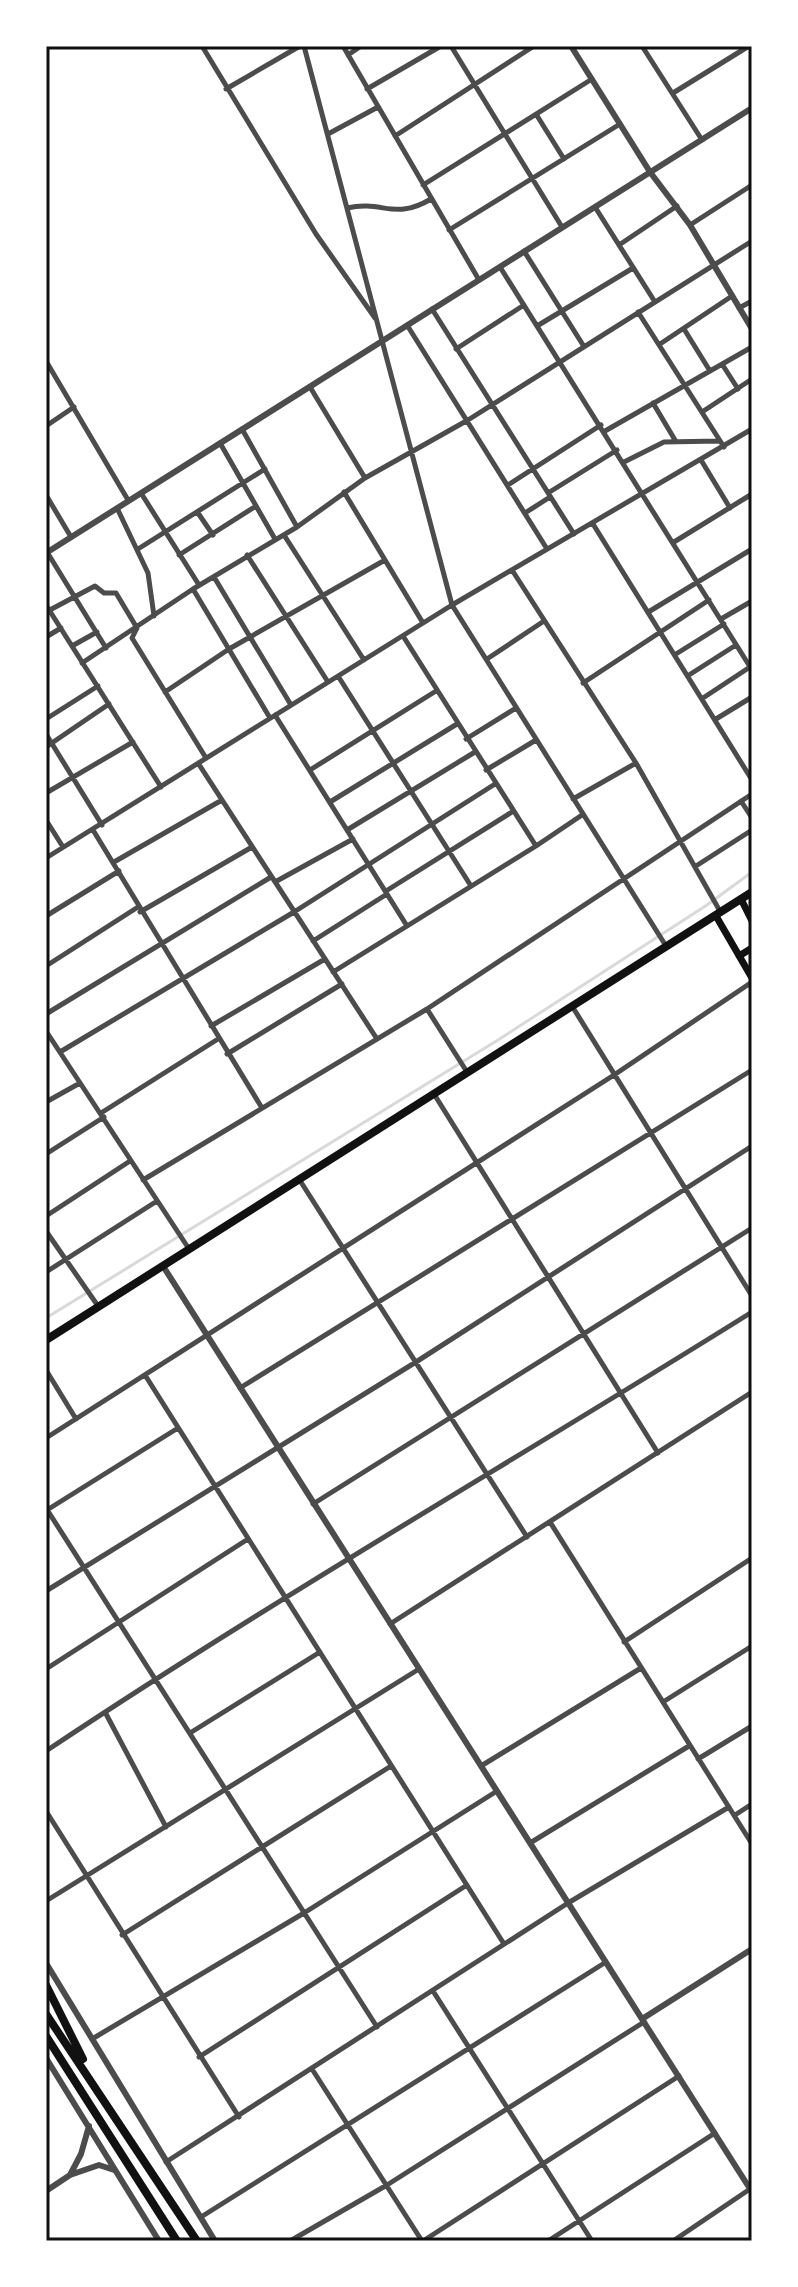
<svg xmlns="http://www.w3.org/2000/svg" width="798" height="2287" font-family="'DejaVu Sans',sans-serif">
<rect width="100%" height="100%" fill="#fff"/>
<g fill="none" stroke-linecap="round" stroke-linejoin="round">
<path stroke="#d9d9d9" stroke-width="3" d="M 46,1318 L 498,1040 L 707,905 L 752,872"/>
<path stroke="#4c4c4c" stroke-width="5" d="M 202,46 L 316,234 L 375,318
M 304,46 L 452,605 L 666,946
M 343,46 L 479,280
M 451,46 L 562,227
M 642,46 L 702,140
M 348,55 L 361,46
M 226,89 L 300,46
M 367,89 L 441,46
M 673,93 L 749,46
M 536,114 L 564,159
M 328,134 L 378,107
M 395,136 L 534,46
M 423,185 L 592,79
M 595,207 L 655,302
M 347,208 C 384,200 394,221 431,199
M 690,225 L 752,185
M 449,230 L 620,124
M 619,245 L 677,206
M 524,251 L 583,345
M 500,267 L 752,670
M 739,308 L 752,301
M 432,309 L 574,534
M 638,312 L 724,447
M 407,325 L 547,549
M 537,326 L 633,268
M 684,329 L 710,371
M 660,344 L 732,296
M 456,349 L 524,305
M 46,361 L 128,500
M 722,364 L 738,389
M 310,387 L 365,478
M 653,403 L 675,440
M 702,412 L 752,379
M 46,426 L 74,407
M 242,429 L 297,527
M 605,431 L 752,347
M 220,443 L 275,539
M 701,460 L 730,508
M 624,462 L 664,442 L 719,441
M 508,485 L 601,425
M 344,492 L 423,623
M 141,493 L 199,585
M 548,493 L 617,450
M 46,495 L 71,537
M 117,508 L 148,573 L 154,616
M 198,513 L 213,535
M 525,513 L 550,497
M 593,524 L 752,780
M 284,535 L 364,660
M 674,542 L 752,494
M 138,549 L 265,469
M 47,552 L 106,648
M 179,555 L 256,506
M 247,555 L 328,682
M 512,570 L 636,763 L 721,913
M 214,577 L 291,705
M 193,589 L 270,718
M 46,605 L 161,787
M 650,611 L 752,549
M 46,612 L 95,586 L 104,593 L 116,593 L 137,628 L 132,638 L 206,758
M 721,619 L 752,601
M 403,636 L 536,846 L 582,815
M 46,637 L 61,628
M 72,646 L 97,632
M 676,654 L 724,624
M 487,659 L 544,621
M 82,663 L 193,589 L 297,527 L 365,478 L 468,420 L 752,241
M 689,675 L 736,645
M 338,676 L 471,886
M 583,683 L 709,600
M 165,692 L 229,649 L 385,560
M 703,698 L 750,667
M 275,715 L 407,926
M 46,719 L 98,686
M 716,719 L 752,697
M 46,734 L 102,825
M 466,739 L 516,708
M 46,747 L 109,704
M 198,763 L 377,1039
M 310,770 L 436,691
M 486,770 L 536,740
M 46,793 L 133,742
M 573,799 L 636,763
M 741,801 L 752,818
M 330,802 L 457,724
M 46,820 L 63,847
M 93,830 L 262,1108
M 347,830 L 475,752
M 46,858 L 452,605 L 752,429
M 114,862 L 222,800
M 696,866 L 752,830
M 275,882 L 353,839
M 386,891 L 512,812
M 140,912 L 252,847
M 46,916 L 119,871
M 313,941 L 387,894
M 46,966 L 138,907
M 333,972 L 536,846
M 572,1006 L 752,1296
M 427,1009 L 467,1072
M 46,1014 L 271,877
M 211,1026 L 325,959
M 46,1031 L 189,1249
M 60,1052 L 294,912 L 495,784
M 227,1054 L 342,984
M 434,1094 L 658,1453
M 46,1102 L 80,1083
M 101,1113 L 218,1039
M 46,1154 L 104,1117
M 299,1179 L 527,1537
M 143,1180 L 427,1009 L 752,794
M 46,1216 L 130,1161
M 46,1231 L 98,1306
M 46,1272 L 157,1201
M 46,1370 L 76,1419
M 145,1375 L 504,1944
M 240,1388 L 752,1070
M 46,1438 L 614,1075 L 752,982
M 313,1504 L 752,1228
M 46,1508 L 377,2027
M 47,1510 L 178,1428
M 550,1522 L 752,1844
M 46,1591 L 416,1362 L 752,1146
M 390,1624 L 752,1392
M 624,1642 L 752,1558
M 46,1669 L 248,1539
M 663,1702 L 752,1646
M 105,1712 L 166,1827
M 190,1733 L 320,1652
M 46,1751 C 277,1597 517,1459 752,1312
M 698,1759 L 752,1726
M 481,1766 L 641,1668
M 46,1811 L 239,2117
M 735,1815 L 752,1804
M 530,1843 L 689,1746
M 46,1901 L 419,1669
M 122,1935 L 391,1766
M 433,1991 L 592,2241
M 92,2039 L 304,1913 L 497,1791
M 199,2057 L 467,1885
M 312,2069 L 422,2241
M 166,2162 L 568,1903 L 729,1807
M 201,2217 L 606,1962
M 290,2241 L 387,2185 L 644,2022
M 423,2241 L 679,2076
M 548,2241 L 715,2133
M 673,2241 L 750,2189"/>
<path stroke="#4c4c4c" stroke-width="6" d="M 571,46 L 650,172 L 690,225 L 752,329
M 46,553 L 752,108
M 163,1266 L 752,2192
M 46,1963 L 215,2241
M 642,2019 L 752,1949
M 46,2058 L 159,2241
M 70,2175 L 81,2154 L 89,2126
M 46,2191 L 70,2175 L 99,2165 L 114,2170"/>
<path stroke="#111" stroke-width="7" d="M 741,899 L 752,921
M 716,916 L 752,978
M 739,956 L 752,948"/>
<path stroke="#111" stroke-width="8" d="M 46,1340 L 752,892
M 46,1985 L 83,2059
M 46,2014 L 197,2241
M 46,2036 L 177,2241"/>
</g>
<rect width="798" height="2287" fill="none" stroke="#ffffff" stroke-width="96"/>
<rect x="48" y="48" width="702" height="2191" fill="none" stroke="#111" stroke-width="3"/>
</svg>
